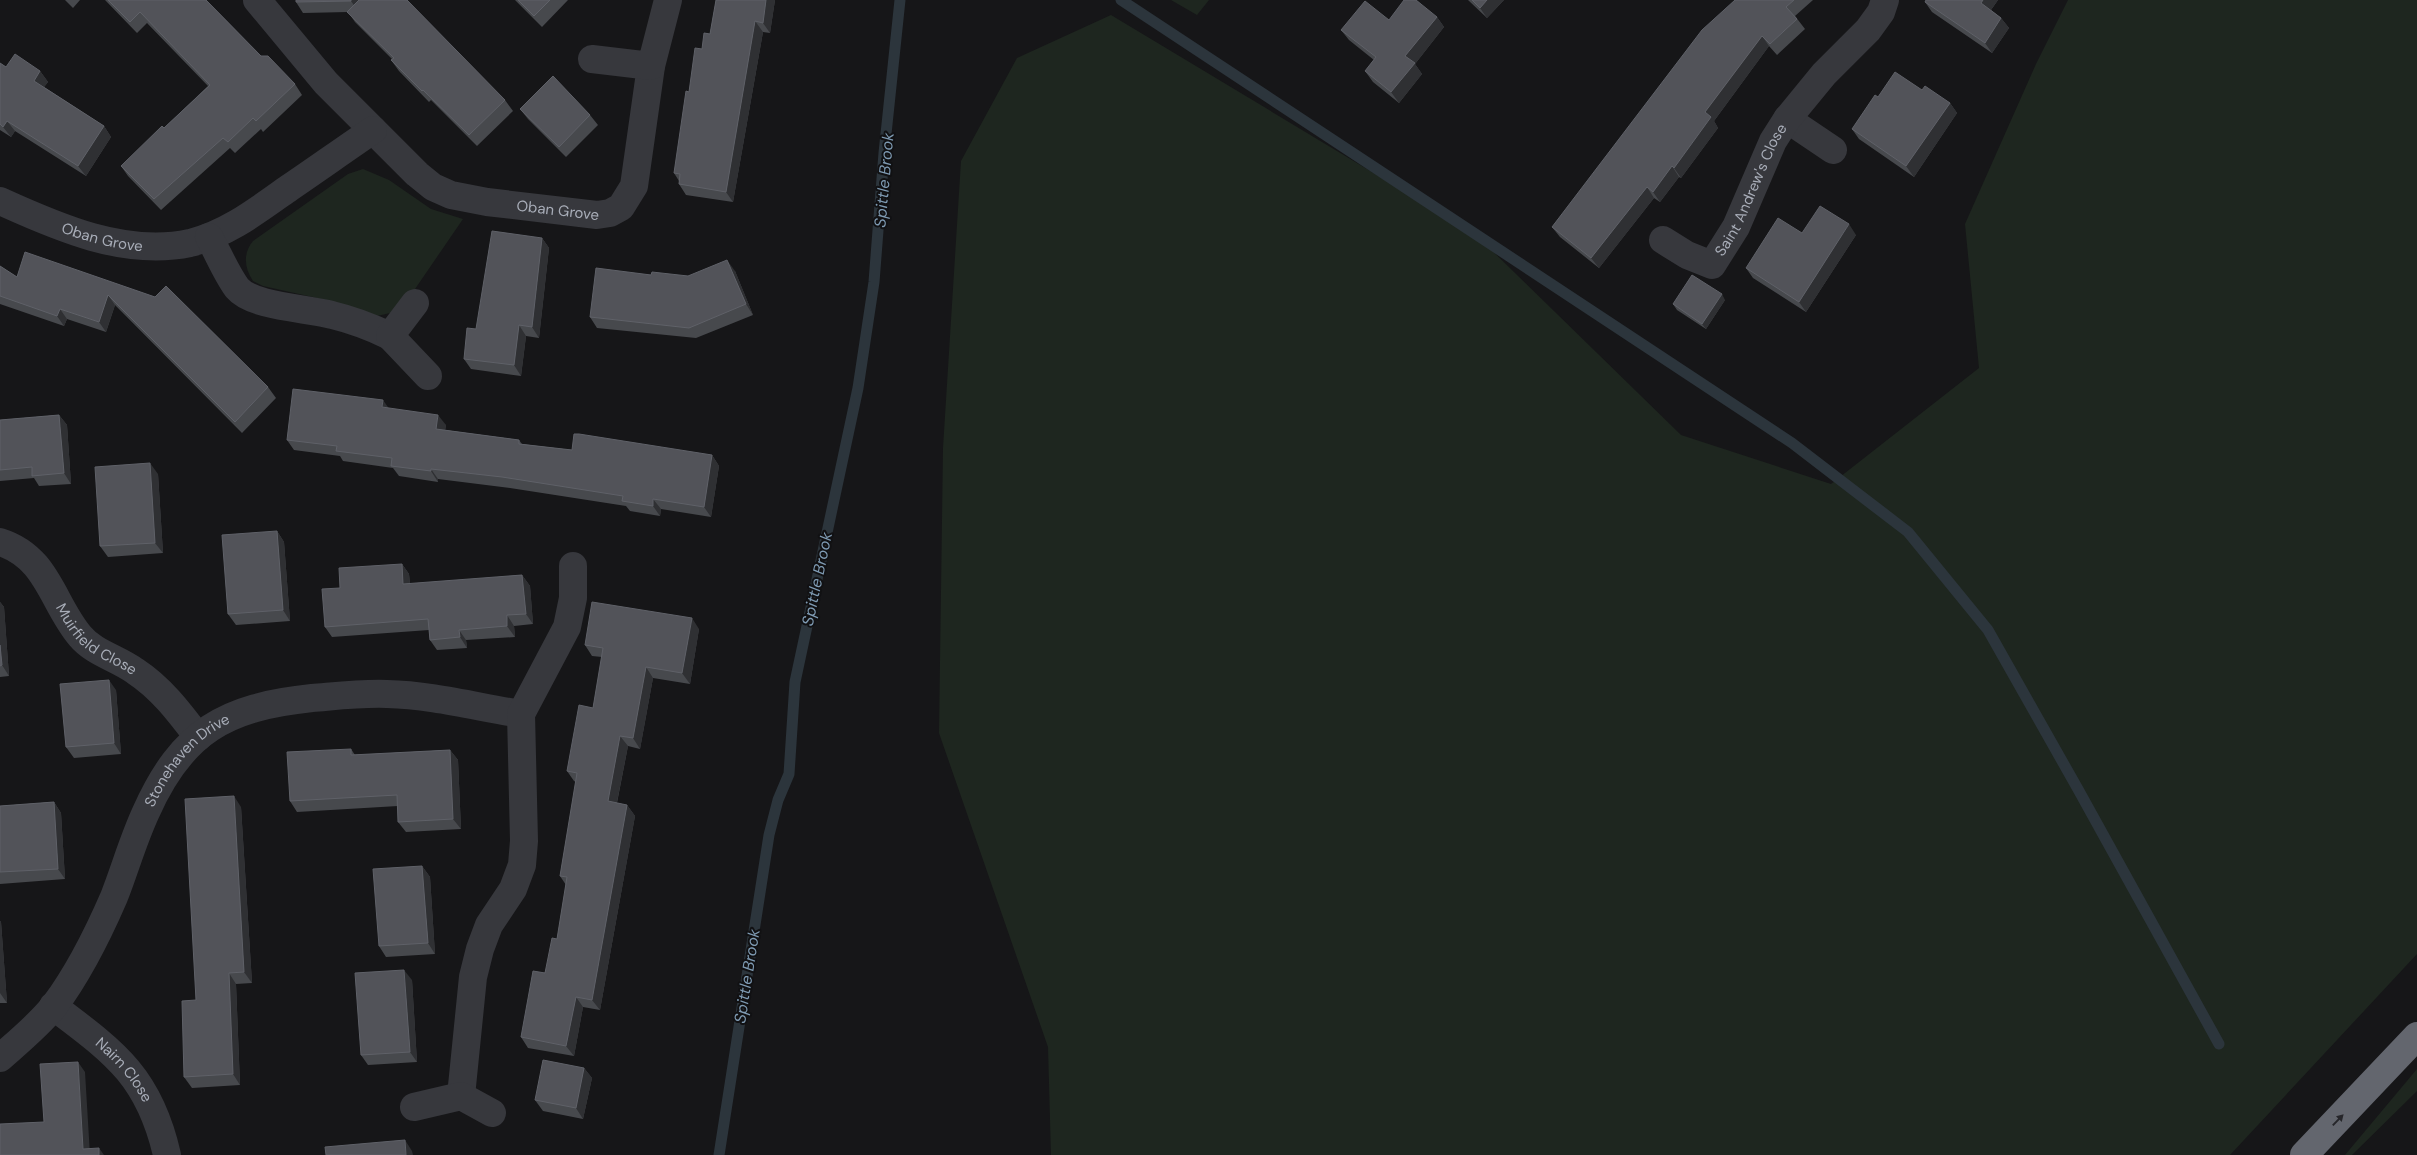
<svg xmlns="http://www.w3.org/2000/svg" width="2417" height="1155" font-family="'DM Sans',sans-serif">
<rect width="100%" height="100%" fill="#161618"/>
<path fill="#1e261f" d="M 1171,0 L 1209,0 L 1197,15 Z
M 2068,0 L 2417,0 L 2417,954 L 2230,1155 L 1051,1155 L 1048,1047 L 939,733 L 943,448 L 961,161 L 1017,58 L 1111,15 L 1475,234 L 1681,435 L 1831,484 L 1979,368 L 1965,224 L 2036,64 Z
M 363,169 L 389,180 L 431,209 L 463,219 L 402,308 L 390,313 L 377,316 L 335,302 L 263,286 L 253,281 C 244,268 243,253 253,241 L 348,174 Z
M 2417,1069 L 2417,1091 L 2352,1155 L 2345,1155 Z"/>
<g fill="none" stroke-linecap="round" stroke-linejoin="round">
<path stroke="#2c353c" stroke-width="11" d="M 1121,0 L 1792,443 L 1908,532 L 1988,630 L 2079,791 L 2219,1044
M 719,1155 L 769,835 L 778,800 L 789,774 L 795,682 L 858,388 L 874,282 L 884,153 L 900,0"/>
<g stroke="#37383d" stroke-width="28">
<path id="s1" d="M 257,0 L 326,83 L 417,174 L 433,187 L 451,195 L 487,202 L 597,215 L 610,213 L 621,207 L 634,186 L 651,66"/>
<path d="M 592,59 L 651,66 L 668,0"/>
<path d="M 1787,119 L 1833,150"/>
<path id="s2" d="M 0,201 C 57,227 125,257 190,243 C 227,234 258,210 289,188 C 317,169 345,149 373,130"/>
<path d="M 209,237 C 218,253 226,273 237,288 C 253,307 307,308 332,315 C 353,320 371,327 390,336"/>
<path id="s3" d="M 1663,240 L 1687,255 L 1712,265 L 1736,227 L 1773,141 L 1787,119 L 1824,74 L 1868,30 L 1881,12 L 1885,0"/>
<path d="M 415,303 L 390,336 L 428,376"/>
<path id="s4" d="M 0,542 C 48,557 52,603 80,636 C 94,653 117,658 135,671 C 161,688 179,712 198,737"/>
<path id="s5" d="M 53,1006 C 114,1052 149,1076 167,1155"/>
<path id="s6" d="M 0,1058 C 18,1042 39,1025 54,1006 C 78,974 98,934 114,897 C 125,869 133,840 146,812 C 182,731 226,707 312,698 C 337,696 362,693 387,694 C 432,695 477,707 521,714"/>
<path d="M 461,1096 L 473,977 L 480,949 L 489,925 L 513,889 L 522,865 L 524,841 L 521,714 L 567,627 L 573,598 L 573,566"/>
<path d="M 414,1107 L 461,1096 L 492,1113"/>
</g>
<path stroke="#63666e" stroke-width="28" d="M 2304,1155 L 2417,1036"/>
</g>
<path fill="#47494d" d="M 65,0 L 80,0 L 73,8 Z
M 105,0 L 206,0 L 261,56 L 295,84 L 302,95 L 263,132 L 261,129 L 235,153 L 230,148 L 161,210 L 128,176 L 121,166 L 164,128 L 208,86 L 147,23 L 137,33 Z
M 296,0 L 358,0 L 358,1 L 505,100 L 513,111 L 477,146 L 431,100 L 429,102 L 399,71 L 391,60 L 392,59 L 355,22 L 348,12 L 303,13 L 296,2 Z
M 515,0 L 568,0 L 542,27 Z
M 716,0 L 775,0 L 770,33 L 763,32 L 733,202 L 686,195 L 679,184 L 679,181 L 674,173 L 689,92 L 702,49 L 710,34 Z
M 1468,0 L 1504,0 L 1487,18 Z
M 1735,0 L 1813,0 L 1795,16 L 1805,29 L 1777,55 L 1769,46 L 1714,121 L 1718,128 L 1681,178 L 1679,177 L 1660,202 L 1654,198 L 1599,268 L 1560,237 L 1552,227 Z
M 1926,0 L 1998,0 L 1991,10 L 2001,18 L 2009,28 L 1992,53 L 1932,12 L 1925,2 Z
M 1437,17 L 1444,27 L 1415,64 L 1422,74 L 1399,103 L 1373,82 L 1365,71 L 1374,60 L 1349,40 L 1341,30 L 1389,20 Z
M 0,63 L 6,67 L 40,71 L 48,82 L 44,87 L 104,126 L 111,137 L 86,176 L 15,131 L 11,137 L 0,130 Z
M 1922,90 L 1950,103 L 1957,113 L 1914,177 L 1859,139 L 1852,129 L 1878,97 Z
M 520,109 L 590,115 L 598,125 L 566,157 L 528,119 Z
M 1802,233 L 1856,235 L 1806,312 L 1753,278 L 1746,268 Z
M 542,238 L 549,248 L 539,338 L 526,336 L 521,376 L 471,369 L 464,359 Z
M 0,266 L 17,277 L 155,297 L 268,387 L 276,398 L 242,433 L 115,305 L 106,332 L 67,319 L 64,326 L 0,304 Z
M 735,271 L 753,315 L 696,338 L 597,328 L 590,317 L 651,275 L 688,276 Z
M 1725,300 L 1706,329 L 1677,310 L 1673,304 Z
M 388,408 L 446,425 L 445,430 L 519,440 L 522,444 L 572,450 L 712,455 L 719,466 L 711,517 L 661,509 L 660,516 L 630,511 L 626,506 L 510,488 L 438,479 L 438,482 L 399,476 L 393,468 L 343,461 L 340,456 L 294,450 L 287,440 Z
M 59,415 L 67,425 L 71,484 L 39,486 L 34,478 L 0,481 L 0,420 Z
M 158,474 L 163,553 L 108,557 L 100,546 Z
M 277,531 L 284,542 L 290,621 L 236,625 L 228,614 Z
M 402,564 L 409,574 L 410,584 L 522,575 L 530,586 L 533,624 L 514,626 L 515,637 L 466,640 L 467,648 L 437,650 L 430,640 L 429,630 L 332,637 L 325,627 L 340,588 Z
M 0,602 L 4,607 L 9,676 L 0,677 Z
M 699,629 L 690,684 L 653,678 L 640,749 L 628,746 L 617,803 L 627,805 L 635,816 L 600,1010 L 583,1007 L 574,1056 L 528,1048 L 521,1037 L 557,939 L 566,885 L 560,876 L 576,782 L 574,781 L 567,771 L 593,708 L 602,657 L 592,656 L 585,645 Z
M 116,690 L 121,754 L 74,758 L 66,747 Z
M 351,749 L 355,755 L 450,750 L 458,760 L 461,829 L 406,832 L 398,822 L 398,806 L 297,812 L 290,801 Z
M 54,802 L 61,813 L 65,879 L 0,884 L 0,806 Z
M 241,807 L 252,983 L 236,984 L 240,1085 L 192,1088 L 184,1077 Z
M 422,866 L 430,877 L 435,954 L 386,957 L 379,946 Z
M 0,921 L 1,922 L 7,1003 L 0,1003 Z
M 412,980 L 417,1062 L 368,1065 L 361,1055 Z
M 584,1068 L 592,1078 L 583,1119 L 543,1111 L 535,1100 Z"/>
<path fill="#2f3033" d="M 351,0 L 358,0 L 358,11 L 351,1 Z
M 766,0 L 775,0 L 770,33 L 763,23 Z
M 1487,0 L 1504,0 L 1487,18 L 1480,8 Z
M 1983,0 L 1998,0 L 1988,14 L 1981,3 Z
M 1437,17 L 1444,27 L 1415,64 L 1422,74 L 1399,103 L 1391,92 L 1405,56 Z
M 2001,18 L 2009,28 L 1992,53 L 1985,43 Z
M 755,21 L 763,32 L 733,202 L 726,192 Z
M 1762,36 L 1769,46 L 1714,121 L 1718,128 L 1681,178 L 1674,168 L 1705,112 Z
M 40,71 L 48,82 L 41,91 L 34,81 Z
M 1950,103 L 1957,113 L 1914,177 L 1906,166 Z
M 7,121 L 15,131 L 11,137 L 3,127 Z
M 104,126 L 111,137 L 86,176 L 78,166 Z
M 1672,166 L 1679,177 L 1660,202 L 1653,192 Z
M 1647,187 L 1654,198 L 1599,268 L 1591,258 Z
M 1849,224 L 1856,235 L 1806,312 L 1799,302 Z
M 542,238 L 549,248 L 539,338 L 532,327 Z
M 727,260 L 735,271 L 753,315 L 746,304 Z
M 1722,294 L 1725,300 L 1706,329 L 1702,324 Z
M 108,295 L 115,305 L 106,332 L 99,322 Z
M 60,309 L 67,319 L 64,326 L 57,316 Z
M 519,325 L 526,336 L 521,376 L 514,365 Z
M 383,400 L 390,410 L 382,407 Z
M 59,415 L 67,425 L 71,484 L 64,473 Z
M 438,415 L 446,425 L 444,440 L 436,429 Z
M 712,455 L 719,466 L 711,517 L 704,507 Z
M 150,463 L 158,474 L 163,553 L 155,543 Z
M 431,469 L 438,479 L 438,482 L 431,471 Z
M 653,499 L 661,509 L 660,516 L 653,506 Z
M 277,531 L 284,542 L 290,621 L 283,610 Z
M 402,564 L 409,574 L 411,595 L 403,584 Z
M 522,575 L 530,586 L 533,624 L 526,614 Z
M 0,602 L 4,607 L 9,676 L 2,665 L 0,645 Z
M 507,615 L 514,626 L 515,637 L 507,626 Z
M 692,618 L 699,629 L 690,684 L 682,673 Z
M 459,630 L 466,640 L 467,648 L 460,637 Z
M 646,667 L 653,678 L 640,749 L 633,738 Z
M 109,680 L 116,690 L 121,754 L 114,743 Z
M 620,736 L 628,746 L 615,812 L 608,801 Z
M 450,750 L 458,760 L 461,829 L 453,819 Z
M 234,796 L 241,807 L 252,983 L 244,972 Z
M 54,802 L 61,813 L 65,879 L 58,869 Z
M 627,805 L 635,816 L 600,1010 L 592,1000 Z
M 422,866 L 430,877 L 435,954 L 428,943 Z
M 0,921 L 1,922 L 7,1003 L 0,993 Z
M 404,970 L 412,980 L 417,1062 L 410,1052 Z
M 229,973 L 236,984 L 240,1085 L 233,1074 Z
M 576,997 L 583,1007 L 574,1056 L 566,1046 Z
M 78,1062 L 85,1072 L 90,1155 L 83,1149 Z
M 584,1068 L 592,1078 L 583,1119 L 576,1108 Z
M 405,1140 L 412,1151 L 413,1155 L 406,1155 Z
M 99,1148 L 104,1155 L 99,1155 Z"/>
<path fill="#525359" stroke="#5f6168" d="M 108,0 L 206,0 L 261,56 L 268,56 L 295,84 L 256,121 L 253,118 L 228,142 L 223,138 L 154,199 L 121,166 L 162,126 L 164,128 L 210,85 L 140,12 L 130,22 Z
M 296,0 L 351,0 L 351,1 L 296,2 Z
M 359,0 L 407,0 L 505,100 L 469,135 L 423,90 L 422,91 L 391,60 L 394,58 L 347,12 Z
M 518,0 L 550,0 L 534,16 Z
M 716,0 L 766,0 L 763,23 L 755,21 L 726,192 L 679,184 L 680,174 L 674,173 L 686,91 L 689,92 L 695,48 L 702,49 L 704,33 L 710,34 Z
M 1404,0 L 1416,0 L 1437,17 L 1405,56 L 1415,63 L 1391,92 L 1365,71 L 1376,57 L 1341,30 L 1365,1 L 1389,20 Z
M 1472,0 L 1487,0 L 1480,8 Z
M 1735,0 L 1794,0 L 1786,7 L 1797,19 L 1770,44 L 1762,36 L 1705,112 L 1711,117 L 1674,168 L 1672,166 L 1653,192 L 1647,187 L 1591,258 L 1552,227 L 1702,30 Z
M 1926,0 L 1983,0 L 1981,3 L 2001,18 L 1985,43 L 1925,2 Z
M 15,54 L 40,71 L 34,81 L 104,126 L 78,166 L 7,121 L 3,127 L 0,124 L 0,63 L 6,67 Z
M 1895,72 L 1922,90 L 1925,86 L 1950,103 L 1906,166 L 1852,129 L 1875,95 L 1878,97 Z
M 553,76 L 590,115 L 559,147 L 520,109 Z
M 1820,206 L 1849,224 L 1799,302 L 1746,268 L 1778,218 L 1802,233 Z
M 492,231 L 542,238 L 532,327 L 519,325 L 514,365 L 464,359 L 467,328 L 476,329 Z
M 25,252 L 155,297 L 166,286 L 268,387 L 235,422 L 108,295 L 99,322 L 60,309 L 57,316 L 0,296 L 0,266 L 17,277 Z
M 727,260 L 746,304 L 689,328 L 590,317 L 596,268 L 651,275 L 652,272 L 688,276 Z
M 1692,275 L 1722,294 L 1702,324 L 1673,304 Z
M 293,389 L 383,400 L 382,407 L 438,415 L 436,429 L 519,440 L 519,444 L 572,450 L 574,434 L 579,434 L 712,455 L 704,507 L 653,499 L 653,506 L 622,501 L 623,496 L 502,477 L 431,469 L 431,471 L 391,466 L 392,458 L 336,451 L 337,446 L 287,440 Z
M 59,415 L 64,473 L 32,476 L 32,467 L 0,470 L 0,420 Z
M 150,463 L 155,543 L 100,546 L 95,467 Z
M 277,531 L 283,610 L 228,614 L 222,535 Z
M 402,564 L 403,584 L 522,575 L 526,614 L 507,615 L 507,626 L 459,630 L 460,637 L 430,640 L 428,619 L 325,627 L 322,589 L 340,588 L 339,568 Z
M 592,602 L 692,618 L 682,673 L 646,667 L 633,738 L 620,736 L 608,801 L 627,805 L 592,1000 L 576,997 L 566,1046 L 521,1037 L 533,971 L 545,973 L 552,938 L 557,939 L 567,877 L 560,876 L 577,773 L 567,771 L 579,705 L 593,708 L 603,648 L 585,645 Z
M 0,645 L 2,665 L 0,666 Z
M 109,680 L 114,743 L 66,747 L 60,684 Z
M 351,749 L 351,755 L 450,750 L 453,819 L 398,822 L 397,795 L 290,801 L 287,752 Z
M 234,796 L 244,972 L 229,973 L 233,1074 L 184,1077 L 182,1001 L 196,1000 L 185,799 Z
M 54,802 L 58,869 L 0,872 L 0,806 Z
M 422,866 L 428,943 L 379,946 L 373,869 Z
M 404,970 L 410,1052 L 361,1055 L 355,973 Z
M 543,1060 L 584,1068 L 576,1108 L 535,1100 Z
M 78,1062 L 83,1149 L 99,1148 L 99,1155 L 0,1155 L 0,1124 L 44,1122 L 40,1064 Z
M 405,1140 L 406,1155 L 326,1155 L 325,1147 Z"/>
<defs><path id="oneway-solid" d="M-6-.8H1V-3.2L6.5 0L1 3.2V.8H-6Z" transform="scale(1.25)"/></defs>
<use fill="#26262a" href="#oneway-solid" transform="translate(2338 1120) rotate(-46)"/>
<g text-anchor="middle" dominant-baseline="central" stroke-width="4" stroke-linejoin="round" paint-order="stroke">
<g font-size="15" fill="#a8adb8" stroke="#111113">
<text stroke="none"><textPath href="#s3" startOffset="140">Saint Andrew's Close</textPath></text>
<text stroke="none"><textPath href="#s1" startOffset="385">Oban Grove</textPath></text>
<text stroke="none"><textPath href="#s2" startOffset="109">Oban Grove</textPath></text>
<text stroke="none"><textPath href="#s4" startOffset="141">Muirfield Close</textPath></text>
<text stroke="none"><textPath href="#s6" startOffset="358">Stonehaven Drive</textPath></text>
<text stroke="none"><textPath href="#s5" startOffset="96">Nairn Close</textPath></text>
</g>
<g font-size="16" font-style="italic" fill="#7f9bb3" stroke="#111113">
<text transform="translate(884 180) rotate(-85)">Spittle Brook</text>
<text transform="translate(817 579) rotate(-78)">Spittle Brook</text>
<text transform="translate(747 976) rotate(-81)">Spittle Brook</text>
</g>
</g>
</svg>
